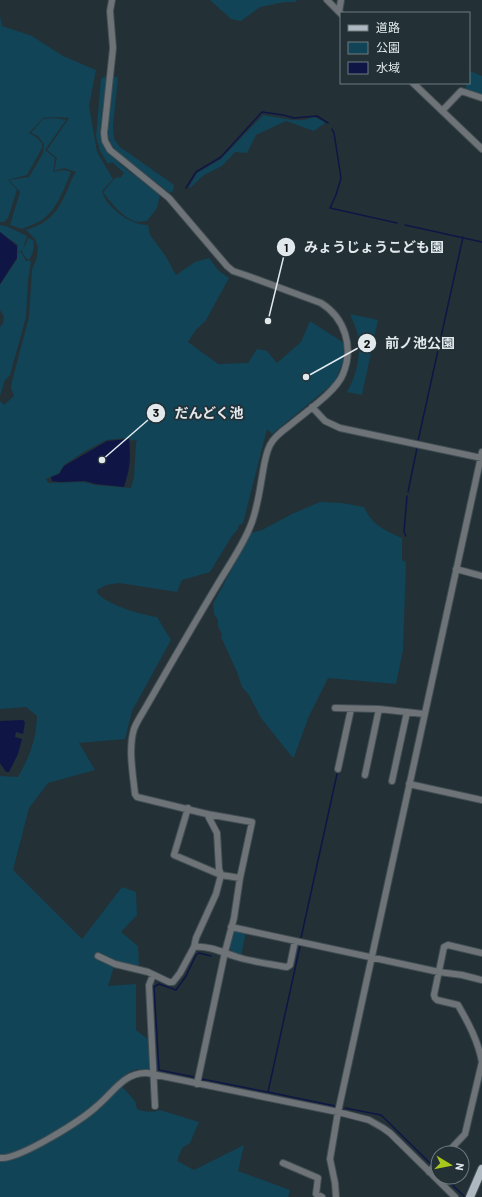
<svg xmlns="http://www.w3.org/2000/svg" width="482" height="1197" font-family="Barlow,'Noto Sans JP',sans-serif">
<rect width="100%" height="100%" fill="#233036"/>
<path fill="#114457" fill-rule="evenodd" d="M 210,0 L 297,0 L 295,2 L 285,2 L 260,7 L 241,21 L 231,19 Z
M 0,16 L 2,26 L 32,36 L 63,56 L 96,70 L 89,106 L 97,152 L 113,179 L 102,191 C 103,195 105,199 108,203 C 117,214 133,225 148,225 L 150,235 L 165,255 L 176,275 L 195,262 L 209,258 L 219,271 L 229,278 L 206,320 L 195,331 L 188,342 L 218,364 L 248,363 L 257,349 L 267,351 L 277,363 L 301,342 L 310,321 L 344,343 L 343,361 L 335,382 L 272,434 L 267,429 L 243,523 L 239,525 L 238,529 L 232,536 L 210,572 L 182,580 L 177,592 L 119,583 L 106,585 L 97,590 L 97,593 C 110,606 139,614 157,617 L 171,640 L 132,711 L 125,739 L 79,743 L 95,770 L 48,783 L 29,808 L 13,870 L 82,939 L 122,887 L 136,892 L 137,915 L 121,932 L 138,946 L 139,964 L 136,967 L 115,963 L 108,986 L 136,984 L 136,1030 L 149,1040 L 150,1069 C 133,1069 131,1069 118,1082 L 135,1101 L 137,1109 C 144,1112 153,1113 160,1110 L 199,1122 L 190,1143 L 182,1148 L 177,1161 L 194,1170 L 244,1145 L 238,1171 L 290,1190 L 288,1197 L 0,1197 L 0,776 L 18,777 C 30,756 36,740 37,716 L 26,707 L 0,709 L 0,401 L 4,405 L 14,396 L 11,388 L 12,381 L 29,317 L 32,270 L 37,257 L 38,247 L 35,239 L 26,230 C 46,224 56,215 65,195 C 69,187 71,179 76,172 L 64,168 L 54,171 L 57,158 L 47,150 L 69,118 L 56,117 L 43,118 L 29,133 L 36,137 L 42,143 L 42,148 L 27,175 L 8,180 L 17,190 L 8,218 L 4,222 L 0,222 ZM 129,438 L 131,441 L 134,440 L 138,441 L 136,443 L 134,477 L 131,488 L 95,485 L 84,482 L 48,483 L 46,479 L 59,473 L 64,465 L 82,453 L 106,440 Z
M 470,71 L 482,76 L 482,95 L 465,90 L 466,83 L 469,83 Z
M 105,76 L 107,77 C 105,92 98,128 102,141 C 106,158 146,183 160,195 L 157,208 L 147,221 C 144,221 140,222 137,222 C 123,218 111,203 103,192 L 114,179 L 118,177 L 120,178 L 124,173 L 112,162 L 108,164 L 100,151 L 96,136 L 101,79 Z
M 114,76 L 118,78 L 113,126 L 114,139 L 120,147 L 174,185 L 173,191 L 170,193 L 118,153 L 111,144 L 108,135 L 108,123 L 113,79 Z
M 263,115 L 292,120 L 304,120 L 314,117 L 323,121 L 325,123 L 314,131 L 286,121 L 256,135 L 247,153 L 235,152 L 222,166 L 204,175 L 190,188 L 189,187 L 197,173 L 221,159 Z
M 55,118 L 66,120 L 45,150 L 55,158 L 53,172 L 64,170 L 71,172 C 64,189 57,209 42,220 C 35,224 28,226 22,229 L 10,225 L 20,192 L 9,180 L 29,177 L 43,153 L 44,144 L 38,136 L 31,133 L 43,119 Z
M 0,225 L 6,226 L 27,236 L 23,248 L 26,244 L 28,238 L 33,240 C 35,248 33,253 29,260 C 25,258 22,254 22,249 L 21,251 L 17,252 L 18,245 L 0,232 Z
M 21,252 L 26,261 L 31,261 L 28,280 L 26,317 L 10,375 L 5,380 L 0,396 L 0,327 L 3,323 L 4,317 L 0,310 L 0,285 L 17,259 L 17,253 Z
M 350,314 L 378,320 L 362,395 L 347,392 C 357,375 363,349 356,329 C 354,323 352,319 350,314 Z
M 320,502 L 342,503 L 364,507 C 372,525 384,530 402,538 L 402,560 L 406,562 L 403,650 L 396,684 L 328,678 L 309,716 L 294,757 L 292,757 L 261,718 L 249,695 L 242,687 L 237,672 L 221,637 L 222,634 L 218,626 L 218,620 L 214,614 L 213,604 L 251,533 L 262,530 L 292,514 Z
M 236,930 L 246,932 L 241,956 C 226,950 229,946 232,932 Z"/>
<path fill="#0f1645" d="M 0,232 L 17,246 L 17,258 L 0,284 Z
M 129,439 C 131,457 130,469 124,487 L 96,484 L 85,481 L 60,482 L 52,481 L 51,477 L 59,474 L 64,466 L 107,441 Z
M 23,720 L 25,722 L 23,734 L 16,732 L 15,737 L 22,739 L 18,754 L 9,772 L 6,772 L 0,763 L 0,721 Z"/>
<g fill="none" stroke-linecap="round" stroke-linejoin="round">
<path stroke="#0f1645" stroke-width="1.5" d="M 332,129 L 334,133 L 341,178 L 336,195 L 330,208 L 397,223
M 186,188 L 196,172 L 221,157 L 262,112 L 283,115 L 294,118 L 317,116 L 328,123
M 405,225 L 482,242
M 418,441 L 463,237
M 408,492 L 417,448
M 406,536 L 404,532 L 407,496
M 301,938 L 337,774
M 300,946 L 268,1092 L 335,1106
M 194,1077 L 159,1070 L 154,987 L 159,984 L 176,990 L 186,976 L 196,955 L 199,953 L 211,956
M 202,1079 L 267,1092
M 345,1108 L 381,1115 L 432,1165
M 435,1168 L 438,1171
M 444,1177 L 464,1196"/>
<defs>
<path id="minor" d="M 112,0 L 110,11 L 113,48 L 104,133 L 105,141 L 110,150 L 169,198 L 227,266 L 233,271 L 245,275 L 321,303 C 345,318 354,347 343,374 C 336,392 304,413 289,426 C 282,431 274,437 270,445 C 265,455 264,466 262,477 C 259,494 257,511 250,527 C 242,547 227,568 216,587 C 192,627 169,667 146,707 C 142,714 137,721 134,729 C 128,749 133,774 135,794 L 137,797 L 207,814 L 252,822 L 240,878 L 234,918 L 225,952 L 197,1084
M 327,0 L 341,14
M 339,12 L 341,0
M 413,83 L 482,149
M 442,111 L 461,91 L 482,98
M 312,407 L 325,421 L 340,428 L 482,458
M 456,569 L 482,576
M 335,708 L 379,709 L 424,714
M 338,769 L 351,709
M 365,775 L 379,709
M 392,781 L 407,712
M 409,784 L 482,800
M 188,808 L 174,855 L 221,875 L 240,878
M 231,927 L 439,972 L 462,975 L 482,980
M 194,947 L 196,938 L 216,894 L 221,875 L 219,869 L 217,833 L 207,814
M 98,956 L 115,964 L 148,972 L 169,982 L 173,982 L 180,973 L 194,947 C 208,945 224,953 237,957 C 253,962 270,964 287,967 L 290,965 L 295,941
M 153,975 L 149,985 L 155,1106
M 447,1153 L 465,1134 L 482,1062 C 478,1041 469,1024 458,1005 L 437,1000 L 435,998 L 434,995 L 444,947 L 448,945 L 482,953
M 0,1158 C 19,1160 82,1120 97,1106 C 113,1093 124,1072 147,1073 L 338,1112 L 369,1120 L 383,1128 L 390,1133 L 455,1197
M 283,1163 L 318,1178 L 316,1194 L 322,1197
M 429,1172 L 438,1162
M 336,1197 L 335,1183 L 330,1159 L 338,1112 L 482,452"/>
<path id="major" d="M 470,1197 L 482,1169"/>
</defs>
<use href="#minor" stroke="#414e53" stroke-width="8"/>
<use href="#major" stroke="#414e53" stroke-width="10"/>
<use href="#minor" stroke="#6e7378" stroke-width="6"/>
<use href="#major" stroke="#aeb8c1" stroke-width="8"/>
</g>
<path fill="none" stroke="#e1e9ed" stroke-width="1.5" d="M268 321L286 247M306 377L367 343M102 460L156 413"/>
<g fill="#e1e9ed" stroke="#233036" stroke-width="1.5">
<circle cx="268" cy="321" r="4"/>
<circle cx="306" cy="377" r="4"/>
<circle cx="102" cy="460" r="4"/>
<circle cx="286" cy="247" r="10"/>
<circle cx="367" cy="343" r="10"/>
<circle cx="156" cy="413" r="10"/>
</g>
<g font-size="12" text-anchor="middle" font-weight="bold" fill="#111">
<text x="286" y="252">1</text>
<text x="367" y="348">2</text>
<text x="156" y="417">3</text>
</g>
<g font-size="14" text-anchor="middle" font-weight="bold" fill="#e1e9ed" stroke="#233036" stroke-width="3.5" stroke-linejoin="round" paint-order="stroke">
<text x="374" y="252">みょうじょうこども園</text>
<text x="420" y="348">前ノ池公園</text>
<text x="209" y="418">だんどく池</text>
</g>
<rect x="340" y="12" width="130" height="72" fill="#233036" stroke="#6f7a7f"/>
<rect x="348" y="25" width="20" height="6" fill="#aeb8c1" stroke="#6f7a7f"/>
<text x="376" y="32" font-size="12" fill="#e1e9ed">道路</text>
<rect x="348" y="42" width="20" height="12" fill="#114457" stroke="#6f7a7f"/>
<text x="376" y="52" font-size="12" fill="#e1e9ed">公園</text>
<rect x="348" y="62" width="20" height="12" fill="#0f1645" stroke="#6f7a7f"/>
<text x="376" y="72" font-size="12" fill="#e1e9ed">水域</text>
<g transform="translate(450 1165) rotate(100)"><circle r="19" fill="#233036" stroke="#6f7a7f"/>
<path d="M0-3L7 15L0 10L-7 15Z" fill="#a8c71d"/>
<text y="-6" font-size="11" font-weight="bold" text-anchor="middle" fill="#e1e9ed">N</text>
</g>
</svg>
